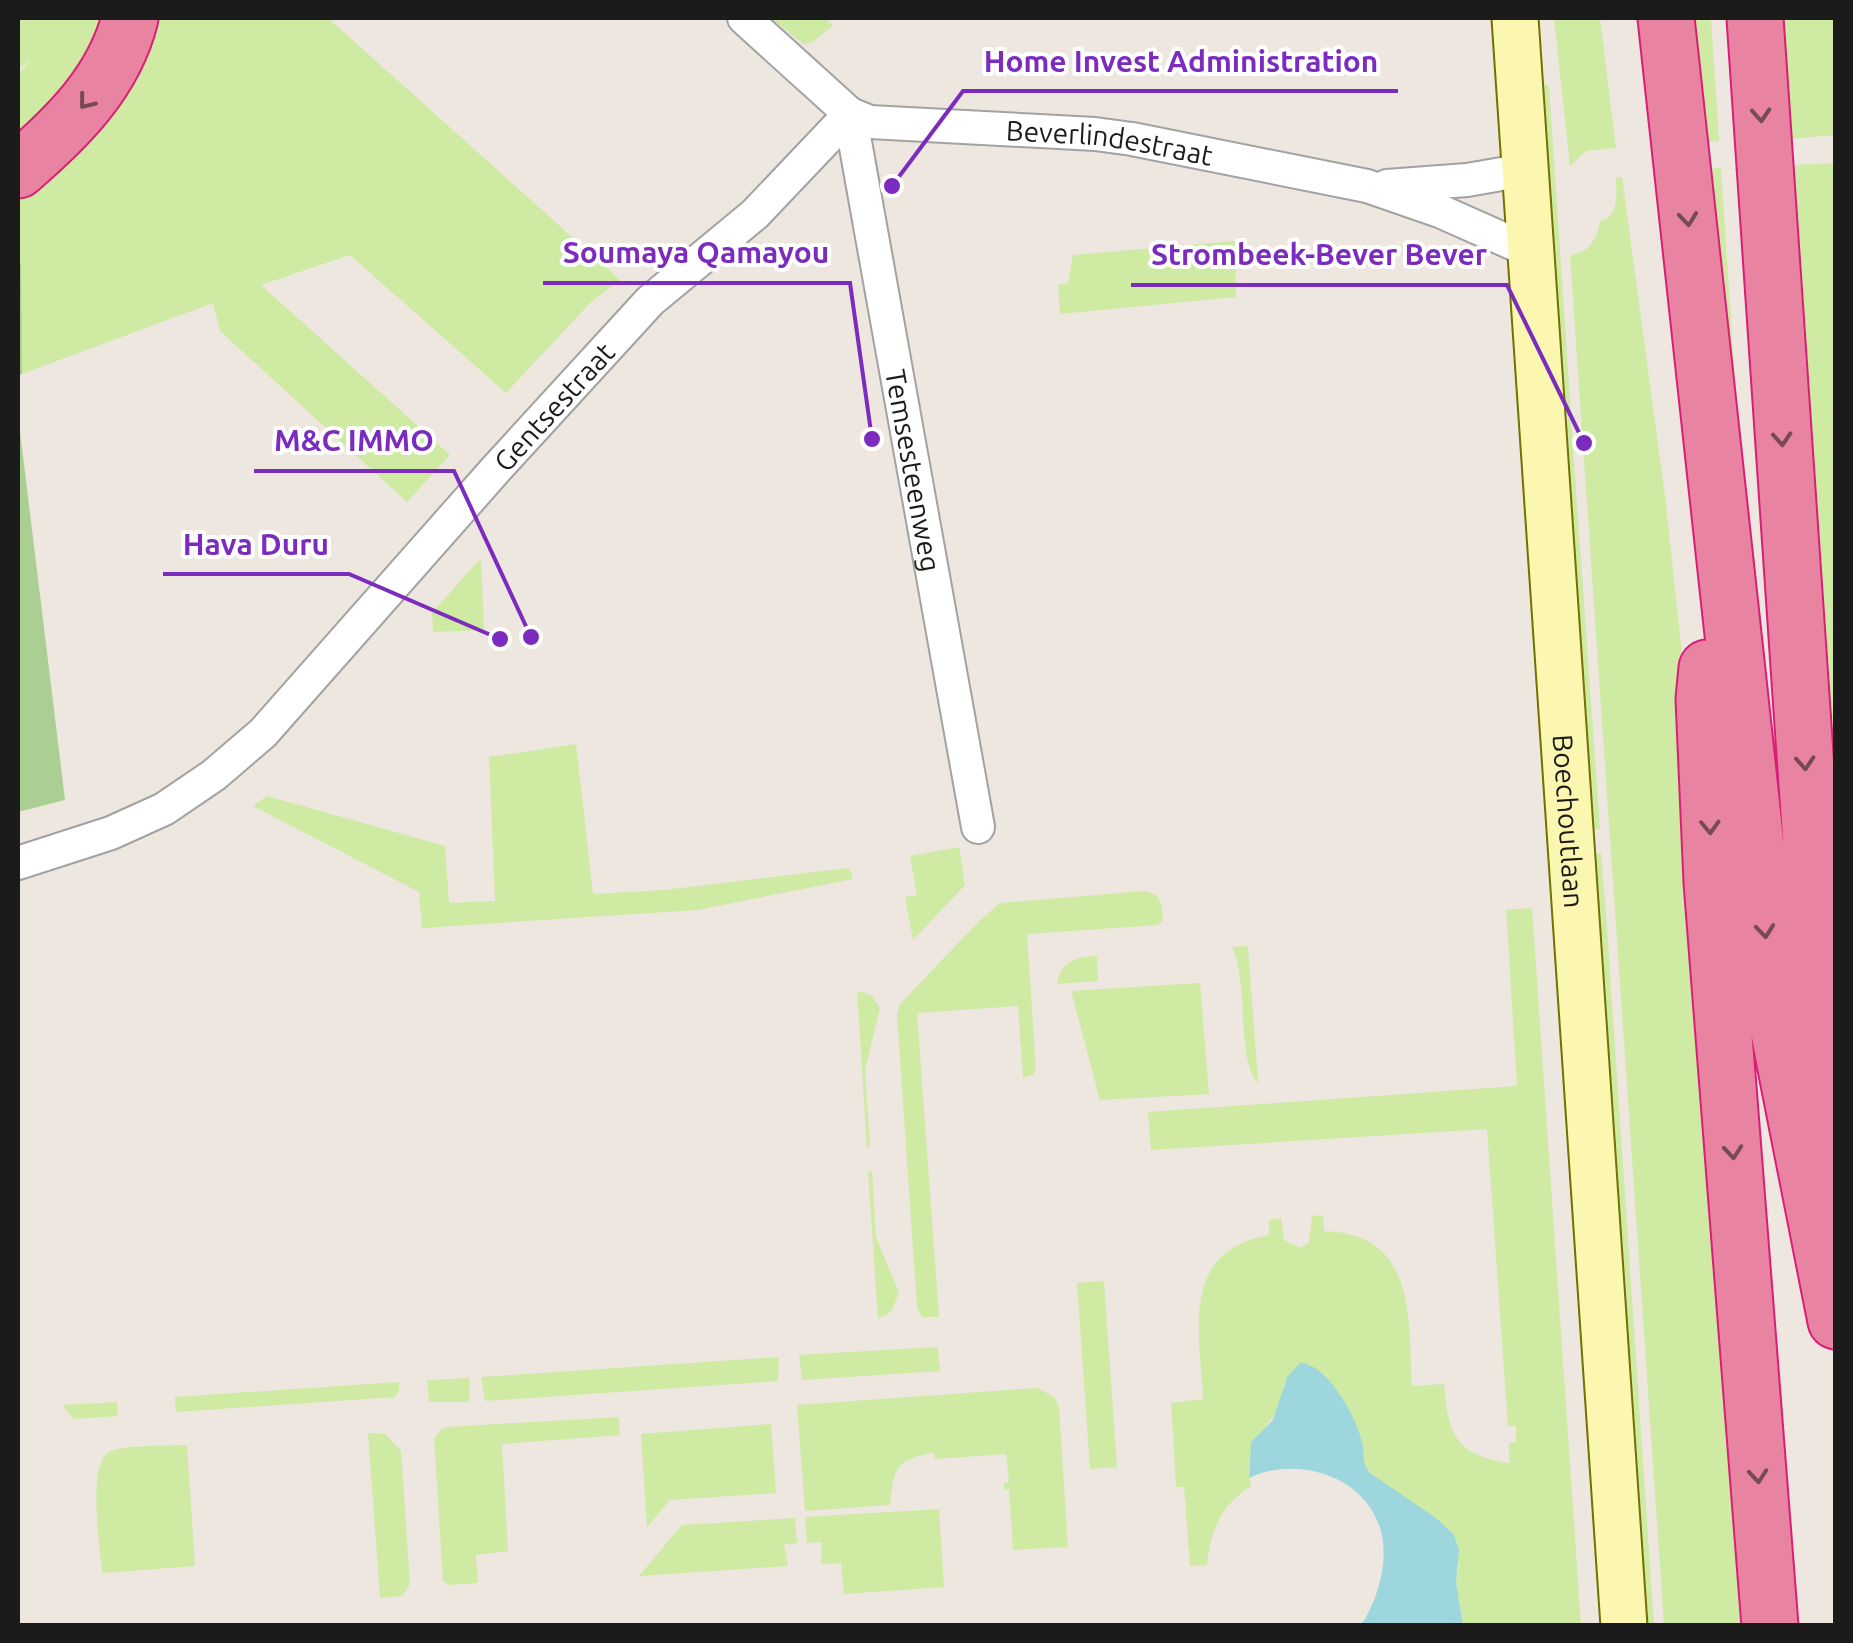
<svg xmlns="http://www.w3.org/2000/svg" width="1853" height="1643" font-family="Ubuntu,sans-serif">
<rect width="100%" height="100%" fill="#ede7e0"/>
<path fill="#ceeaa3" d="M 18,18 L 103,18 L 74,77 L 18,138 L 18,75 L 31,59 L 18,69 Z
M 148,18 L 328,18 L 620,280 L 591,302 L 506,393 L 350,255 L 261,285 L 450,455 L 407,502 L 220,331 L 213,303 L 22,374 L 18,193 Z
M 771,18 L 825,18 L 833,26 L 811,43 L 803,44 Z
M 1554,18 L 1600,18 L 1616,148 L 1586,151 L 1570,166 Z
M 1686,18 L 1711,18 L 1719,141 L 1701,143 Z
M 1781,18 L 1835,18 L 1835,135 L 1789,139 Z
M 1547,84 L 1549,87 L 1571,413 L 1566,414 L 1543,85 Z
M 1835,163 L 1836,163 L 1835,759 L 1794,165 Z
M 1721,168 L 1736,396 L 1736,415 L 1705,169 Z
M 1616,177 L 1622,177 L 1665,496 L 1687,699 L 1748,1625 L 1664,1625 L 1570,256 C 1590,251 1596,241 1600,221 C 1620,216 1616,193 1616,177 Z
M 1235,241 L 1236,297 L 1060,314 L 1058,285 L 1068,283 L 1073,255 Z
M 1566,419 L 1571,419 L 1600,829 L 1594,829 Z
M 481,558 L 484,630 L 433,632 L 432,613 Z
M 576,744 L 593,894 L 664,890 L 849,868 L 853,879 L 697,910 L 422,928 L 419,892 L 253,806 L 267,796 L 445,846 L 449,903 L 495,901 L 489,757 Z
M 959,847 L 965,885 L 913,940 L 905,897 L 917,895 L 910,856 Z
M 1601,853 L 1606,913 L 1654,1625 L 1648,1625 L 1595,854 Z
M 1144,891 C 1162,894 1162,903 1163,920 L 1158,925 L 1027,934 L 1036,1069 L 1033,1075 L 1023,1078 L 1018,1006 L 917,1013 L 939,1317 L 922,1317 L 917,1308 L 897,1015 L 900,1004 L 979,921 L 1000,903 Z
M 1532,908 L 1581,1625 L 1463,1625 L 1456,1583 L 1459,1564 L 1364,1466 L 1361,1440 L 1346,1406 L 1284,1383 L 1278,1412 L 1267,1424 L 1248,1470 L 1251,1486 C 1220,1506 1211,1530 1207,1565 L 1190,1566 L 1184,1487 L 1176,1487 L 1171,1403 L 1203,1399 C 1200,1330 1179,1252 1269,1235 L 1269,1220 L 1281,1218 L 1284,1240 L 1299,1248 L 1309,1243 L 1312,1216 L 1323,1215 L 1324,1231 C 1417,1234 1408,1317 1412,1386 L 1444,1384 C 1448,1435 1456,1455 1509,1463 L 1509,1443 L 1516,1442 L 1516,1426 L 1508,1426 L 1487,1129 L 1151,1150 L 1148,1112 L 1517,1086 L 1506,910 Z
M 1248,946 L 1258,1083 C 1235,1058 1250,984 1232,947 Z
M 1097,956 L 1098,981 L 1057,984 C 1061,961 1076,957 1097,956 Z
M 1200,983 L 1209,1094 L 1100,1100 L 1071,991 Z
M 857,991 L 871,995 L 880,1008 L 865,1070 L 870,1147 L 867,1148 Z
M 872,1171 L 876,1237 L 899,1293 L 891,1312 L 878,1318 L 868,1172 Z
M 1104,1281 L 1117,1467 L 1090,1469 L 1077,1283 Z
M 938,1347 L 940,1371 L 802,1380 L 799,1355 Z
M 779,1357 L 778,1381 L 485,1401 L 481,1377 Z
M 470,1378 L 469,1402 L 429,1402 L 427,1380 Z
M 399,1382 L 399,1391 L 395,1397 L 176,1412 L 175,1397 Z
M 1037,1388 L 1054,1397 L 1059,1408 L 1068,1547 L 1013,1550 L 1009,1489 L 1004,1489 L 1004,1483 L 1009,1482 L 1006,1454 L 935,1459 L 934,1453 C 897,1458 893,1469 890,1505 L 805,1511 L 797,1405 Z
M 117,1402 L 118,1416 L 74,1419 L 62,1405 Z
M 619,1417 L 620,1435 L 502,1444 L 508,1551 L 476,1555 L 478,1583 L 450,1585 L 443,1581 L 434,1439 L 441,1430 L 448,1427 Z
M 771,1424 L 776,1493 L 670,1500 L 647,1527 L 641,1434 Z
M 368,1433 L 385,1434 L 401,1451 L 410,1584 L 402,1596 L 380,1598 Z
M 187,1445 L 195,1566 L 102,1573 C 100,1548 87,1465 109,1452 C 125,1444 168,1446 187,1445 Z
M 939,1509 L 944,1587 L 844,1594 L 841,1563 L 821,1564 L 822,1542 L 807,1543 L 805,1517 Z
M 795,1518 L 797,1543 L 784,1544 L 788,1566 L 639,1576 L 682,1525 Z"/>
<path fill="#abce93" d="M 21,263 L 22,374 L 18,376 L 18,265 Z
M 18,415 L 65,800 L 18,812 Z"/>
<path fill="#9ed6dd" d="M 1300,1363 C 1327,1363 1357,1418 1362,1442 C 1365,1455 1361,1462 1370,1473 L 1436,1518 L 1454,1535 L 1459,1550 L 1456,1583 L 1463,1625 L 1361,1625 C 1378,1601 1390,1558 1380,1528 C 1363,1474 1295,1456 1249,1478 L 1251,1442 L 1273,1420 L 1287,1377 Z"/>
<g fill="none" stroke-linecap="round" stroke-linejoin="round">
<defs>
<g id="street">
<path id="s1" d="M 744,18 L 850,114 L 870,122 L 1095,134 L 1132,139 L 1367,186 L 1442,212 L 1530,251"/>
<path id="s2" d="M 850,114 L 978,827"/>
<path d="M 1387,186 L 1467,180 L 1525,170"/>
<path id="s3" d="M 18,863 L 111,833 L 164,809 L 214,775 L 263,733 L 497,468 L 650,301 L 755,214 L 850,114"/>
</g>
<g id="secondary">
<path id="s4" d="M 1515,18 L 1624,1626"/>
</g>
<path id="highway" d="M 1666,18 L 1773,1002 L 1836,1321
M 1755,18 L 1832,1152
M 18,170 C 67,128 114,82 130,18
M 1707,668 L 1704,699 L 1712,882 L 1770,1626"/>
</defs>
<use href="#street" stroke="#a2a2a2" stroke-width="36"/>
<use href="#secondary" stroke="#727101" stroke-width="49"/>
<use href="#highway" stroke="#da1e75" stroke-width="59"/>
<use href="#street" stroke="#fff" stroke-width="32"/>
<use href="#secondary" stroke="#fbf6b0" stroke-width="45"/>
<use href="#highway" stroke="#e884a2" stroke-width="55"/>
</g>
<defs><path id="oneway-chevron" d="M-2-3.5L2.5 0L-2 3.5" fill="none" stroke-width="1.6" stroke-linecap="round" stroke-linejoin="round" transform="scale(2.5)"/></defs>
<g stroke="#774a58">
<use href="#oneway-chevron" transform="translate(86 102) rotate(128)"/>
<use href="#oneway-chevron" transform="translate(1761 115) rotate(86)"/>
<use href="#oneway-chevron" transform="translate(1688 219) rotate(84)"/>
<use href="#oneway-chevron" transform="translate(1782 439) rotate(86)"/>
<use href="#oneway-chevron" transform="translate(1805 763) rotate(86)"/>
<use href="#oneway-chevron" transform="translate(1710 827) rotate(88)"/>
<use href="#oneway-chevron" transform="translate(1765 931) rotate(84)"/>
<use href="#oneway-chevron" transform="translate(1733 1152) rotate(85)"/>
<use href="#oneway-chevron" transform="translate(1758 1476) rotate(85)"/>
</g>
<g text-anchor="middle" dominant-baseline="central" stroke-width="8" stroke-linejoin="round" paint-order="stroke">
<g font-size="28" fill="#1b1b1b" stroke="#fff">
<text stroke="none"><textPath href="#s1" startOffset="405">Beverlindestraat</textPath></text>
<text stroke="none"><textPath href="#s3" startOffset="718">Gentsestraat</textPath></text>
<text stroke="none"><textPath href="#s2" startOffset="362">Temsesteenweg</textPath></text>
<text stroke="none"><textPath href="#s4" startOffset="805">Boechoutlaan</textPath></text>
</g>
</g>
<path fill="none" stroke="#7b2cbf" stroke-width="4" d="M892 186L963 91H1398M872 439L850 283H543M1584 443L1507 285H1131M531 637L454 471H254M500 639L349 574H163"/>
<g fill="#7b2cbf" stroke="#fff" stroke-width="4">
<circle cx="892" cy="186" r="10"/>
<circle cx="872" cy="439" r="10"/>
<circle cx="1584" cy="443" r="10"/>
<circle cx="531" cy="637" r="10"/>
<circle cx="500" cy="639" r="10"/>
</g>
<g font-size="30" text-anchor="middle" font-weight="bold" fill="#7b2cbf" stroke="#fff" stroke-width="8" stroke-linejoin="round" paint-order="stroke">
<text x="1181" y="72">Home Invest Administration</text>
<text x="696" y="263">Soumaya Qamayou</text>
<text x="1319" y="265">Strombeek-Bever Bever</text>
<text x="354" y="451">M&amp;C IMMO</text>
<text x="256" y="555">Hava Duru</text>
</g>
<rect width="1853" height="1643" fill="none" stroke="#1b1b1b" stroke-width="40"/>
</svg>
